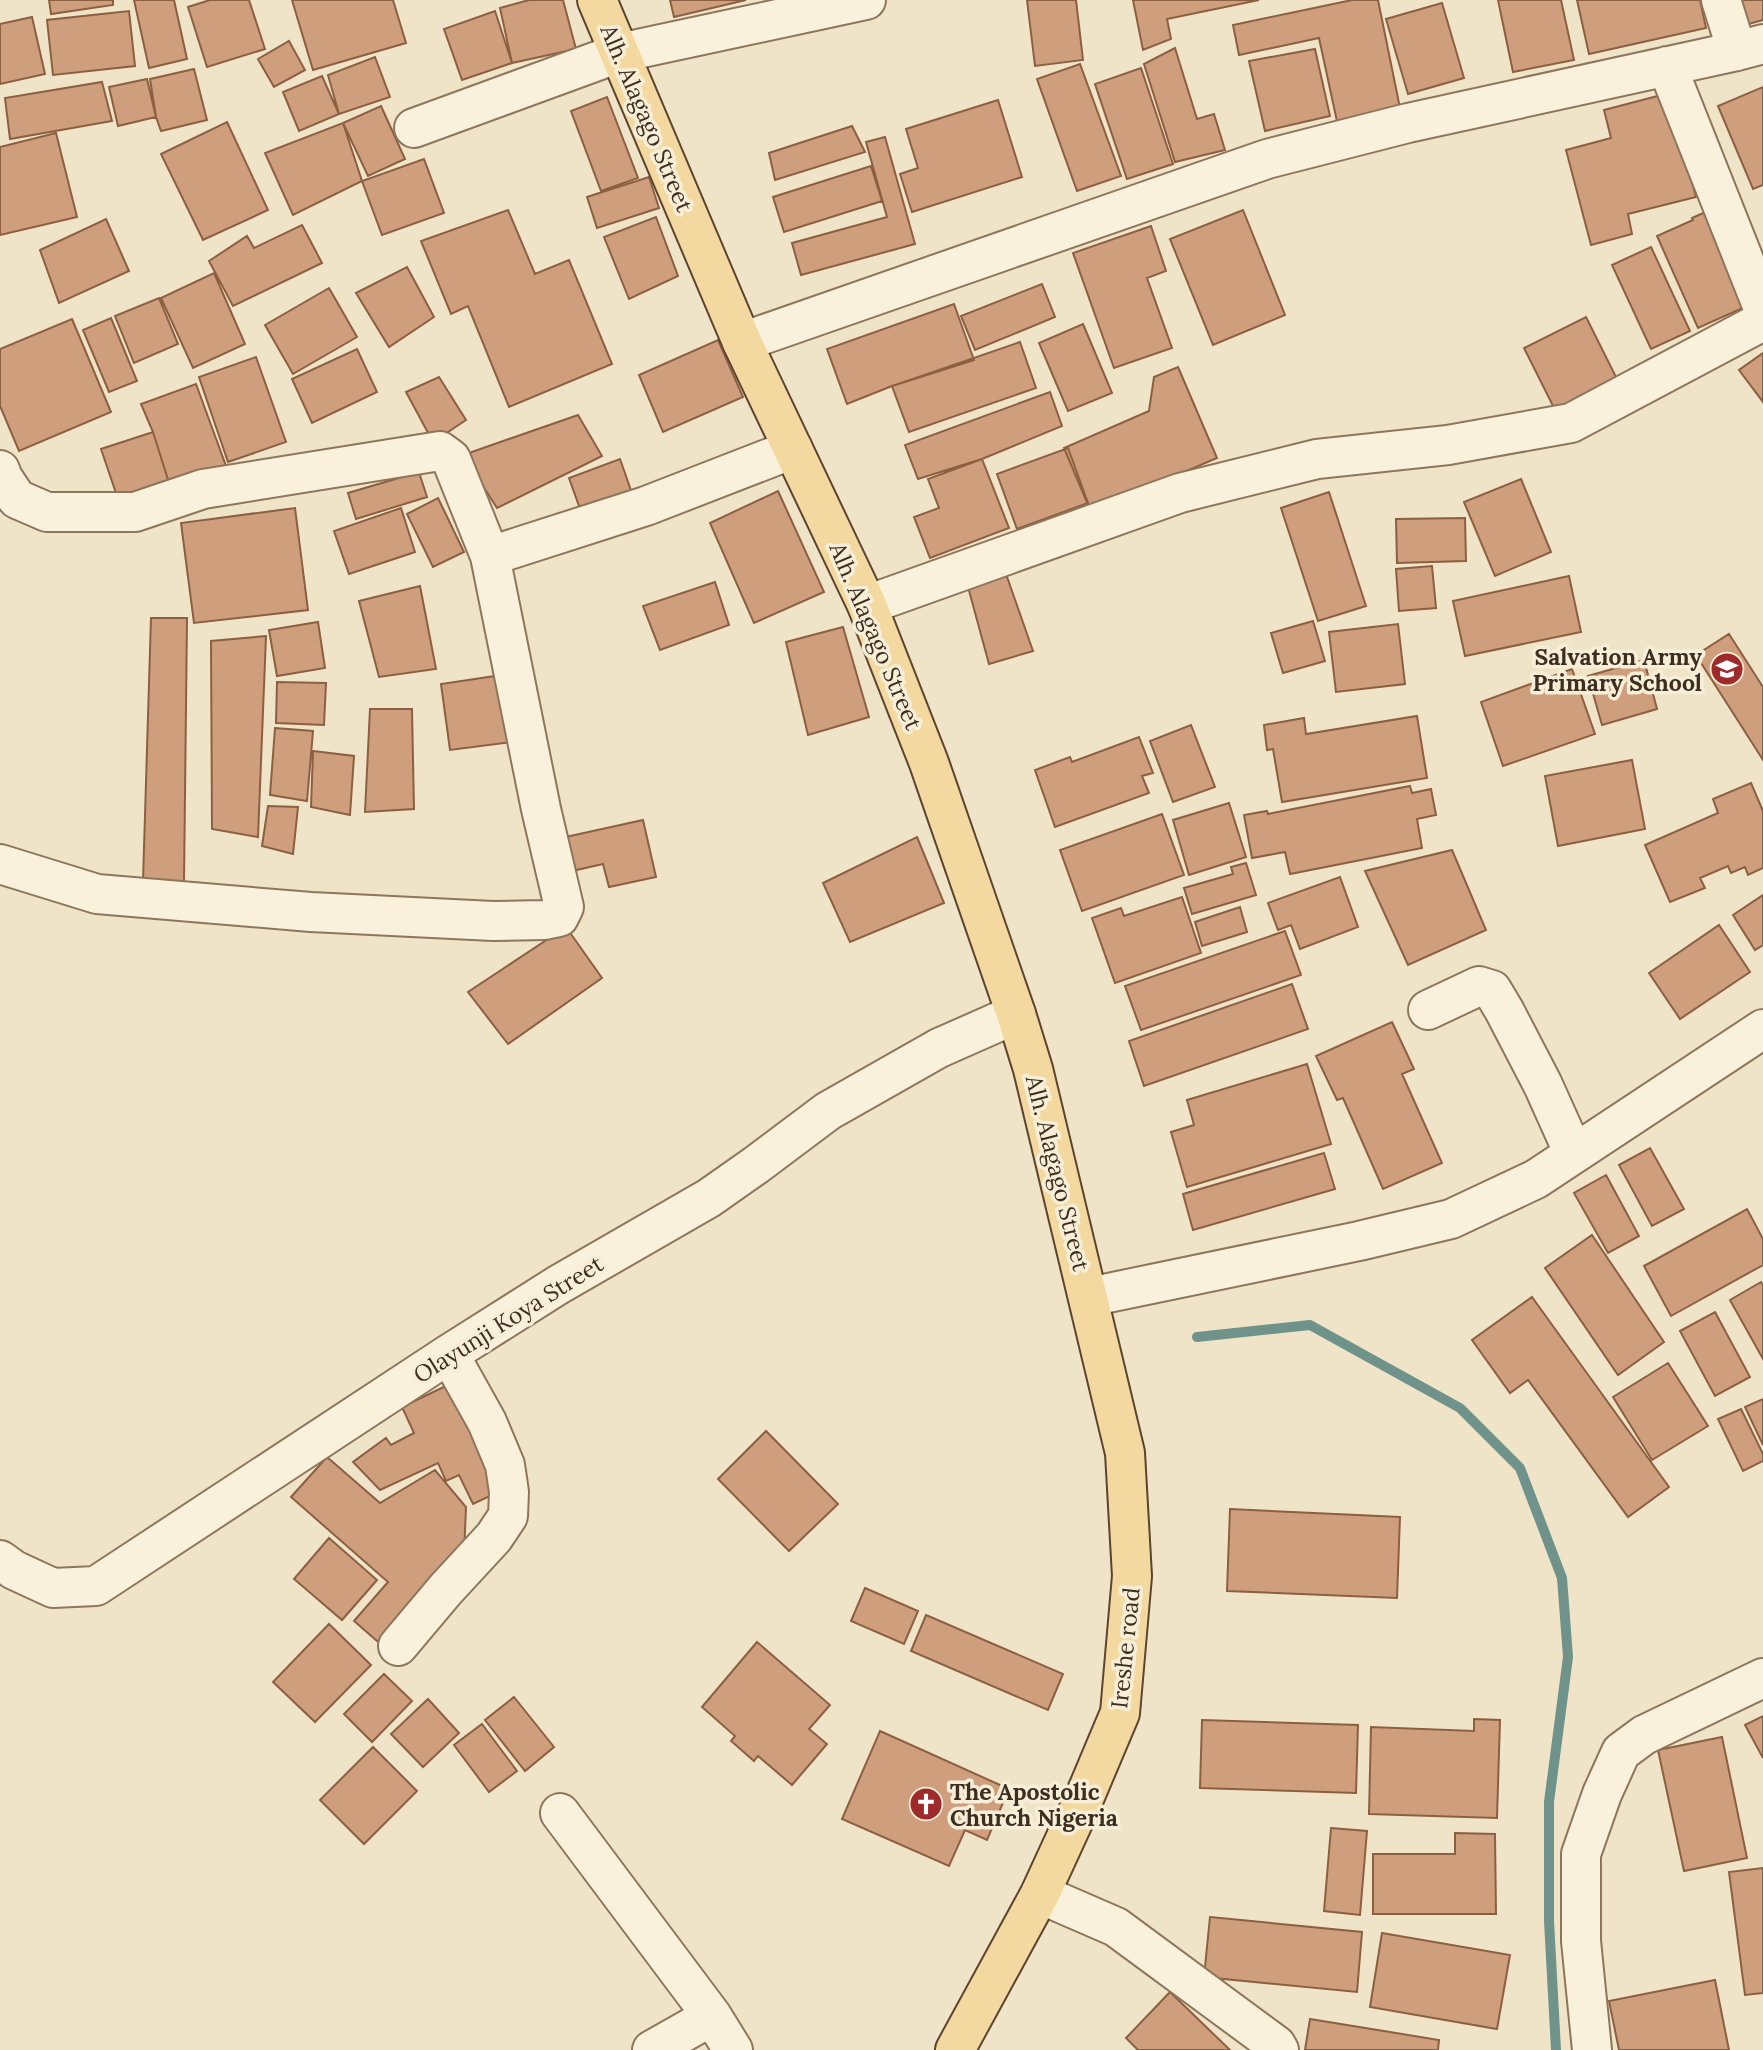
<svg xmlns="http://www.w3.org/2000/svg" width="1763" height="2050" font-family="Lora,serif">
<rect width="100%" height="100%" fill="#f0e4c8"/>
<g fill="none" stroke-linecap="round" stroke-linejoin="round">
<path stroke="#6f938a" stroke-width="10" d="M 1197,1337 L 1310,1325 L 1460,1408 L 1520,1468 L 1562,1578 L 1568,1657 L 1549,1802 L 1549,1921 L 1556,2050"/>
</g>
<path fill="#cf9f7d" stroke="#8d5f41" stroke-width="2" d="M 49,0 L 113,0 L 113,5 L 51,14 Z
M 134,0 L 174,0 L 187,59 L 149,68 Z
M 210,0 L 249,0 L 265,49 L 207,67 L 188,7 Z
M 292,0 L 393,0 L 406,43 L 313,70 Z
M 529,0 L 563,0 L 576,49 L 512,63 L 500,8 Z
M 670,0 L 746,0 L 674,17 Z
M 1027,0 L 1076,0 L 1083,60 L 1035,66 Z
M 1133,0 L 1259,0 L 1167,19 L 1171,39 L 1143,50 Z
M 1352,0 L 1378,0 L 1401,113 L 1338,126 L 1319,38 L 1239,55 L 1233,25 Z
M 1498,0 L 1561,0 L 1574,60 L 1513,72 Z
M 1577,0 L 1700,0 L 1706,28 L 1589,54 Z
M 1738,0 L 1763,0 L 1763,20 L 1745,25 Z
M 1442,3 L 1464,78 L 1408,94 L 1386,19 Z
M 129,11 L 135,66 L 53,75 L 47,20 Z
M 495,11 L 512,63 L 462,80 L 444,29 Z
M 32,17 L 45,74 L 0,84 L 0,24 Z
M 289,41 L 305,70 L 274,87 L 258,59 Z
M 1175,48 L 1197,119 L 1214,114 L 1225,150 L 1175,162 L 1144,64 Z
M 1315,49 L 1330,116 L 1265,131 L 1249,61 Z
M 375,57 L 390,97 L 339,114 L 328,75 Z
M 1080,64 L 1121,176 L 1077,191 L 1037,79 Z
M 1141,68 L 1173,164 L 1127,179 L 1095,84 Z
M 194,69 L 207,120 L 161,131 L 156,117 L 150,79 Z
M 322,76 L 339,114 L 299,131 L 283,92 Z
M 147,79 L 156,117 L 118,126 L 109,87 Z
M 102,82 L 112,121 L 10,139 L 5,98 Z
M 1763,87 L 1763,185 L 1753,189 L 1718,106 Z
M 1669,93 L 1696,197 L 1628,214 L 1632,234 L 1591,245 L 1566,150 L 1611,138 L 1604,110 Z
M 607,97 L 638,178 L 601,191 L 571,111 Z
M 998,100 L 1022,177 L 912,212 L 900,174 L 918,168 L 906,129 Z
M 381,106 L 405,159 L 368,176 L 343,123 Z
M 227,122 L 268,210 L 203,240 L 161,154 Z
M 343,123 L 362,181 L 293,215 L 265,153 Z
M 852,126 L 865,152 L 775,180 L 769,153 Z
M 56,133 L 77,217 L 0,235 L 0,147 Z
M 885,137 L 915,244 L 801,275 L 792,243 L 887,217 L 866,142 Z
M 424,159 L 444,213 L 382,235 L 362,181 Z
M 871,166 L 882,201 L 784,232 L 773,197 Z
M 649,177 L 659,208 L 597,228 L 587,197 Z
M 1719,206 L 1745,307 L 1698,328 L 1657,236 L 1693,220 L 1692,218 Z
M 508,210 L 535,274 L 569,260 L 612,364 L 509,407 L 468,306 L 451,314 L 421,241 Z
M 1243,210 L 1285,315 L 1213,345 L 1170,239 Z
M 656,217 L 678,276 L 629,299 L 604,237 Z
M 106,219 L 129,271 L 59,303 L 40,250 Z
M 302,225 L 322,263 L 233,306 L 209,261 L 247,236 L 254,248 Z
M 1151,226 L 1166,271 L 1147,278 L 1172,348 L 1114,368 L 1073,253 Z
M 1651,247 L 1690,331 L 1651,349 L 1612,265 Z
M 407,267 L 434,317 L 389,347 L 356,293 Z
M 214,273 L 245,344 L 193,368 L 161,298 Z
M 1042,284 L 1055,317 L 975,350 L 961,316 Z
M 329,288 L 357,337 L 293,374 L 265,325 Z
M 159,298 L 178,344 L 134,363 L 115,316 Z
M 954,304 L 974,360 L 892,386 L 847,404 L 827,349 Z
M 1586,317 L 1618,381 L 1556,412 L 1524,348 Z
M 111,318 L 137,381 L 109,392 L 83,330 Z
M 72,319 L 111,412 L 19,451 L 0,406 L 0,349 Z
M 1083,324 L 1112,393 L 1068,411 L 1039,343 Z
M 718,340 L 743,397 L 663,432 L 639,375 Z
M 1020,342 L 1036,388 L 909,432 L 892,386 Z
M 357,349 L 377,392 L 312,423 L 292,379 Z
M 1763,353 L 1763,402 L 1739,370 Z
M 256,357 L 286,442 L 228,462 L 199,377 Z
M 1178,367 L 1217,458 L 1091,512 L 1064,448 L 1149,411 L 1154,377 Z
M 439,377 L 466,420 L 433,442 L 406,392 Z
M 196,384 L 226,466 L 170,486 L 153,432 L 141,404 Z
M 1050,392 L 1062,426 L 982,459 L 918,479 L 905,445 Z
M 578,415 L 602,456 L 497,508 L 463,455 Z
M 153,432 L 170,486 L 119,502 L 101,449 Z
M 1068,448 L 1088,503 L 1017,529 L 997,474 Z
M 620,459 L 635,502 L 584,520 L 569,478 Z
M 982,459 L 1009,528 L 930,558 L 914,517 L 939,508 L 928,479 Z
M 419,472 L 427,497 L 356,519 L 348,493 Z
M 1521,479 L 1551,552 L 1495,576 L 1464,502 Z
M 778,491 L 824,592 L 754,623 L 710,523 Z
M 1329,492 L 1366,606 L 1318,621 L 1281,508 Z
M 438,498 L 464,552 L 433,567 L 407,514 Z
M 295,508 L 308,610 L 194,623 L 181,523 Z
M 401,508 L 415,552 L 349,574 L 334,531 Z
M 1465,518 L 1466,561 L 1397,563 L 1396,519 Z
M 1432,566 L 1436,608 L 1399,611 L 1396,569 Z
M 1006,574 L 1033,651 L 989,664 L 968,587 Z
M 1569,576 L 1581,632 L 1465,656 L 1453,601 Z
M 715,582 L 729,625 L 660,650 L 643,606 Z
M 420,586 L 436,669 L 379,677 L 359,601 Z
M 151,618 L 187,618 L 184,883 L 143,881 Z
M 1313,621 L 1325,661 L 1283,673 L 1271,633 Z
M 318,622 L 325,668 L 277,676 L 269,630 Z
M 1398,624 L 1405,684 L 1336,692 L 1329,632 Z
M 843,627 L 869,717 L 808,735 L 786,642 Z
M 1729,634 L 1763,687 L 1763,760 L 1696,655 Z
M 266,636 L 258,837 L 212,829 L 211,641 Z
M 1644,660 L 1657,709 L 1602,725 L 1588,676 Z
M 1572,669 L 1595,734 L 1503,766 L 1481,702 Z
M 502,675 L 512,742 L 450,750 L 441,684 Z
M 277,682 L 326,683 L 324,725 L 276,723 Z
M 370,709 L 412,709 L 414,809 L 365,812 Z
M 1417,716 L 1427,778 L 1282,802 L 1273,749 L 1267,750 L 1264,725 L 1304,718 L 1306,734 Z
M 1191,725 L 1215,787 L 1173,802 L 1150,741 Z
M 275,728 L 313,731 L 307,801 L 270,795 Z
M 1139,737 L 1153,773 L 1142,776 L 1149,793 L 1055,827 L 1035,770 L 1070,757 L 1072,762 Z
M 313,751 L 354,756 L 350,815 L 311,807 Z
M 1632,760 L 1645,829 L 1558,846 L 1545,776 Z
M 1751,783 L 1763,811 L 1763,868 L 1748,875 L 1745,867 L 1731,873 L 1728,866 L 1700,878 L 1705,888 L 1670,902 L 1645,845 L 1718,813 L 1713,799 Z
M 1410,786 L 1412,793 L 1431,789 L 1436,815 L 1417,819 L 1422,848 L 1290,874 L 1285,852 L 1252,858 L 1244,815 L 1267,811 L 1268,814 Z
M 1229,803 L 1246,857 L 1189,875 L 1173,820 Z
M 268,806 L 298,807 L 293,854 L 262,846 Z
M 1162,814 L 1184,875 L 1082,911 L 1060,850 Z
M 643,820 L 656,877 L 609,887 L 603,864 L 568,872 L 561,838 Z
M 917,837 L 944,903 L 850,942 L 823,883 Z
M 1452,850 L 1486,930 L 1408,965 L 1365,871 Z
M 1246,863 L 1256,895 L 1192,914 L 1184,888 L 1233,874 L 1231,867 Z
M 1340,877 L 1358,927 L 1300,949 L 1291,925 L 1278,930 L 1268,903 Z
M 1763,895 L 1763,945 L 1755,950 L 1733,915 Z
M 1182,897 L 1201,953 L 1115,983 L 1092,918 L 1121,908 L 1124,916 Z
M 1240,907 L 1247,932 L 1202,946 L 1195,922 Z
M 1719,925 L 1750,972 L 1680,1019 L 1649,973 Z
M 566,927 L 602,978 L 508,1044 L 468,992 Z
M 1285,931 L 1301,975 L 1141,1030 L 1125,986 Z
M 1292,984 L 1308,1029 L 1144,1086 L 1129,1041 Z
M 1392,1022 L 1414,1069 L 1402,1074 L 1442,1163 L 1383,1189 L 1343,1098 L 1337,1100 L 1316,1056 Z
M 1307,1064 L 1331,1144 L 1187,1187 L 1171,1132 L 1194,1125 L 1187,1100 Z
M 1650,1148 L 1684,1209 L 1652,1226 L 1619,1165 Z
M 1324,1153 L 1335,1189 L 1193,1230 L 1183,1194 Z
M 1606,1175 L 1639,1236 L 1608,1253 L 1574,1193 Z
M 1747,1209 L 1763,1239 L 1763,1265 L 1671,1316 L 1644,1266 Z
M 1592,1235 L 1664,1342 L 1618,1375 L 1545,1268 Z
M 1761,1282 L 1763,1285 L 1763,1359 L 1730,1300 Z
M 1532,1297 L 1669,1487 L 1628,1517 L 1528,1380 L 1510,1393 L 1472,1340 Z
M 1715,1312 L 1750,1377 L 1715,1396 L 1680,1331 Z
M 1668,1363 L 1708,1426 L 1652,1460 L 1613,1397 Z
M 456,1381 L 505,1489 L 473,1504 L 459,1475 L 446,1481 L 438,1463 L 380,1490 L 353,1462 L 386,1438 L 391,1445 L 414,1433 L 402,1407 Z
M 1763,1399 L 1763,1445 L 1745,1407 Z
M 1741,1409 L 1763,1454 L 1763,1461 L 1743,1471 L 1718,1419 Z
M 766,1431 L 838,1504 L 789,1551 L 718,1479 Z
M 327,1457 L 380,1503 L 435,1470 L 466,1507 L 464,1555 L 384,1647 L 354,1621 L 388,1582 L 291,1497 Z
M 1230,1509 L 1400,1517 L 1397,1598 L 1227,1591 Z
M 329,1538 L 377,1580 L 342,1620 L 294,1579 Z
M 865,1588 L 918,1611 L 904,1644 L 851,1621 Z
M 926,1615 L 1063,1674 L 1048,1710 L 911,1651 Z
M 329,1624 L 371,1665 L 315,1722 L 273,1682 Z
M 757,1642 L 830,1705 L 809,1729 L 827,1744 L 792,1785 L 758,1756 L 754,1761 L 731,1741 L 735,1736 L 702,1707 Z
M 384,1674 L 412,1701 L 372,1742 L 344,1714 Z
M 514,1697 L 554,1747 L 525,1771 L 485,1720 Z
M 428,1699 L 459,1733 L 423,1767 L 391,1734 Z
M 1763,1716 L 1763,1758 L 1745,1725 Z
M 1474,1719 L 1500,1720 L 1497,1818 L 1369,1814 L 1371,1727 L 1474,1731 Z
M 1202,1720 L 1358,1725 L 1356,1793 L 1200,1788 Z
M 482,1724 L 517,1771 L 489,1792 L 454,1745 Z
M 880,1731 L 1009,1789 L 987,1840 L 965,1830 L 949,1866 L 842,1819 Z
M 1722,1737 L 1747,1858 L 1684,1871 L 1658,1750 Z
M 373,1747 L 417,1791 L 364,1844 L 320,1800 Z
M 1331,1828 L 1367,1831 L 1360,1915 L 1324,1911 Z
M 1455,1833 L 1495,1834 L 1496,1914 L 1373,1914 L 1373,1854 L 1455,1854 Z
M 1763,1868 L 1763,1993 L 1745,1995 L 1729,1872 Z
M 1210,1917 L 1362,1932 L 1357,1992 L 1204,1977 Z
M 1382,1933 L 1510,1955 L 1497,2029 L 1370,2007 Z
M 1715,1980 L 1729,2050 L 1619,2050 L 1609,2001 Z
M 1170,1992 L 1230,2050 L 1138,2050 L 1126,2038 Z
M 1310,2019 L 1439,2040 L 1438,2050 L 1305,2050 Z"/>
<g fill="none" stroke-linecap="round" stroke-linejoin="round">
<defs>
<path id="minor" d="M 1721,0 L 1737,51
M 1667,66 L 1763,308
M 414,128 L 619,53 L 866,0
M 742,342 L 1267,159 L 1408,123 L 1737,51 L 1763,44
M 0,470 L 3,478 L 17,499 L 47,512 L 135,512 L 203,489 L 440,451 L 451,459 L 490,556 L 541,809 L 564,907 L 559,917 L 545,920 L 493,921 L 311,912 L 97,894 L 0,864
M 490,556 L 646,506 L 793,449
M 867,605 L 1180,493 L 1317,459 L 1448,445 L 1571,423 L 1763,321
M 1428,1010 L 1479,986 L 1492,990 L 1504,1010 L 1543,1085 L 1574,1154
M 1089,1297 L 1359,1241 L 1451,1219 L 1536,1179 L 1763,1029
M 0,1560 L 14,1570 L 53,1588 L 96,1586 L 449,1354 L 558,1285 L 709,1198 L 756,1165 L 828,1111 L 939,1048 L 1016,1014
M 398,1646 L 446,1589 L 494,1537 L 508,1516 L 509,1492 L 505,1465 L 487,1422 L 449,1354
M 560,1813 L 712,2016 L 733,2050
M 1040,1894 L 1116,1927 L 1276,2045 L 1279,2050
M 652,2050 L 712,2016
M 1592,2050 L 1581,1941 L 1581,1854 L 1602,1794 L 1621,1752 L 1644,1735 L 1763,1678"/>
<path id="major" d="M 597,0 L 742,342 L 867,605 L 929,763 L 1016,1014 L 1033,1069 L 1125,1453 L 1132,1576 L 1120,1713 L 1085,1796 L 1040,1894 L 955,2050"/>
</defs>
<use href="#minor" stroke="#8d765c" stroke-width="42"/>
<use href="#major" stroke="#5b4430" stroke-width="42"/>
<use href="#minor" stroke="#faf1dc" stroke-width="38"/>
<use href="#major" stroke="#f3d9a0" stroke-width="38"/>
</g>
<defs>
<symbol id="school-disc" viewBox="-11 -11 22 22"><circle r="9.5" fill="#9e2a2b" stroke="#f7eed8"/><path d="M0-5L7-2L0 1L-7-2ZM-4 1L0 2.5L4 1V4Q0 6-4 4Z" fill="#fff"/></symbol>
<symbol id="church-disc" viewBox="-11 -11 22 22"><circle r="9.5" fill="#9e2a2b" stroke="#f7eed8"/><path d="M-1.2-6h2.4v3.5h3.3v2.4h-3.3V6h-2.4V-.1h-3.3v-2.4h3.3Z" fill="#fff"/></symbol>
</defs>
<g fill-rule="evenodd">
<use href="#school-disc" x="1708" y="650" width="38" height="38"/>
<use href="#church-disc" x="907" y="1785" width="38" height="38"/>
</g>
<g text-anchor="middle" dominant-baseline="central" stroke-width="7" stroke-linejoin="round" paint-order="stroke">
<g font-size="23" fill="#3d2e20" stroke="#f7eed8">
<text transform="translate(647 118) rotate(67)">Alh. Alagago Street</text>
<text transform="translate(876 636) rotate(67)">Alh. Alagago Street</text>
<text transform="translate(1058 1173) rotate(76)">Alh. Alagago Street</text>
<text transform="translate(508 1319) rotate(-32)">Olayunji Koya Street</text>
<text transform="translate(1125 1648) rotate(-84)">Ireshe road</text>
</g>
<g font-size="23" font-weight="bold" fill="#3d2e20" stroke="#f7eed8" text-anchor="end">
<text x="1702" y="656">Salvation Army<tspan x="1702" dy="26">Primary School</tspan></text>
<text x="950" y="1791" text-anchor="start">The Apostolic<tspan x="950" dy="26">Church Nigeria</tspan></text>
</g>
</g>
</svg>
